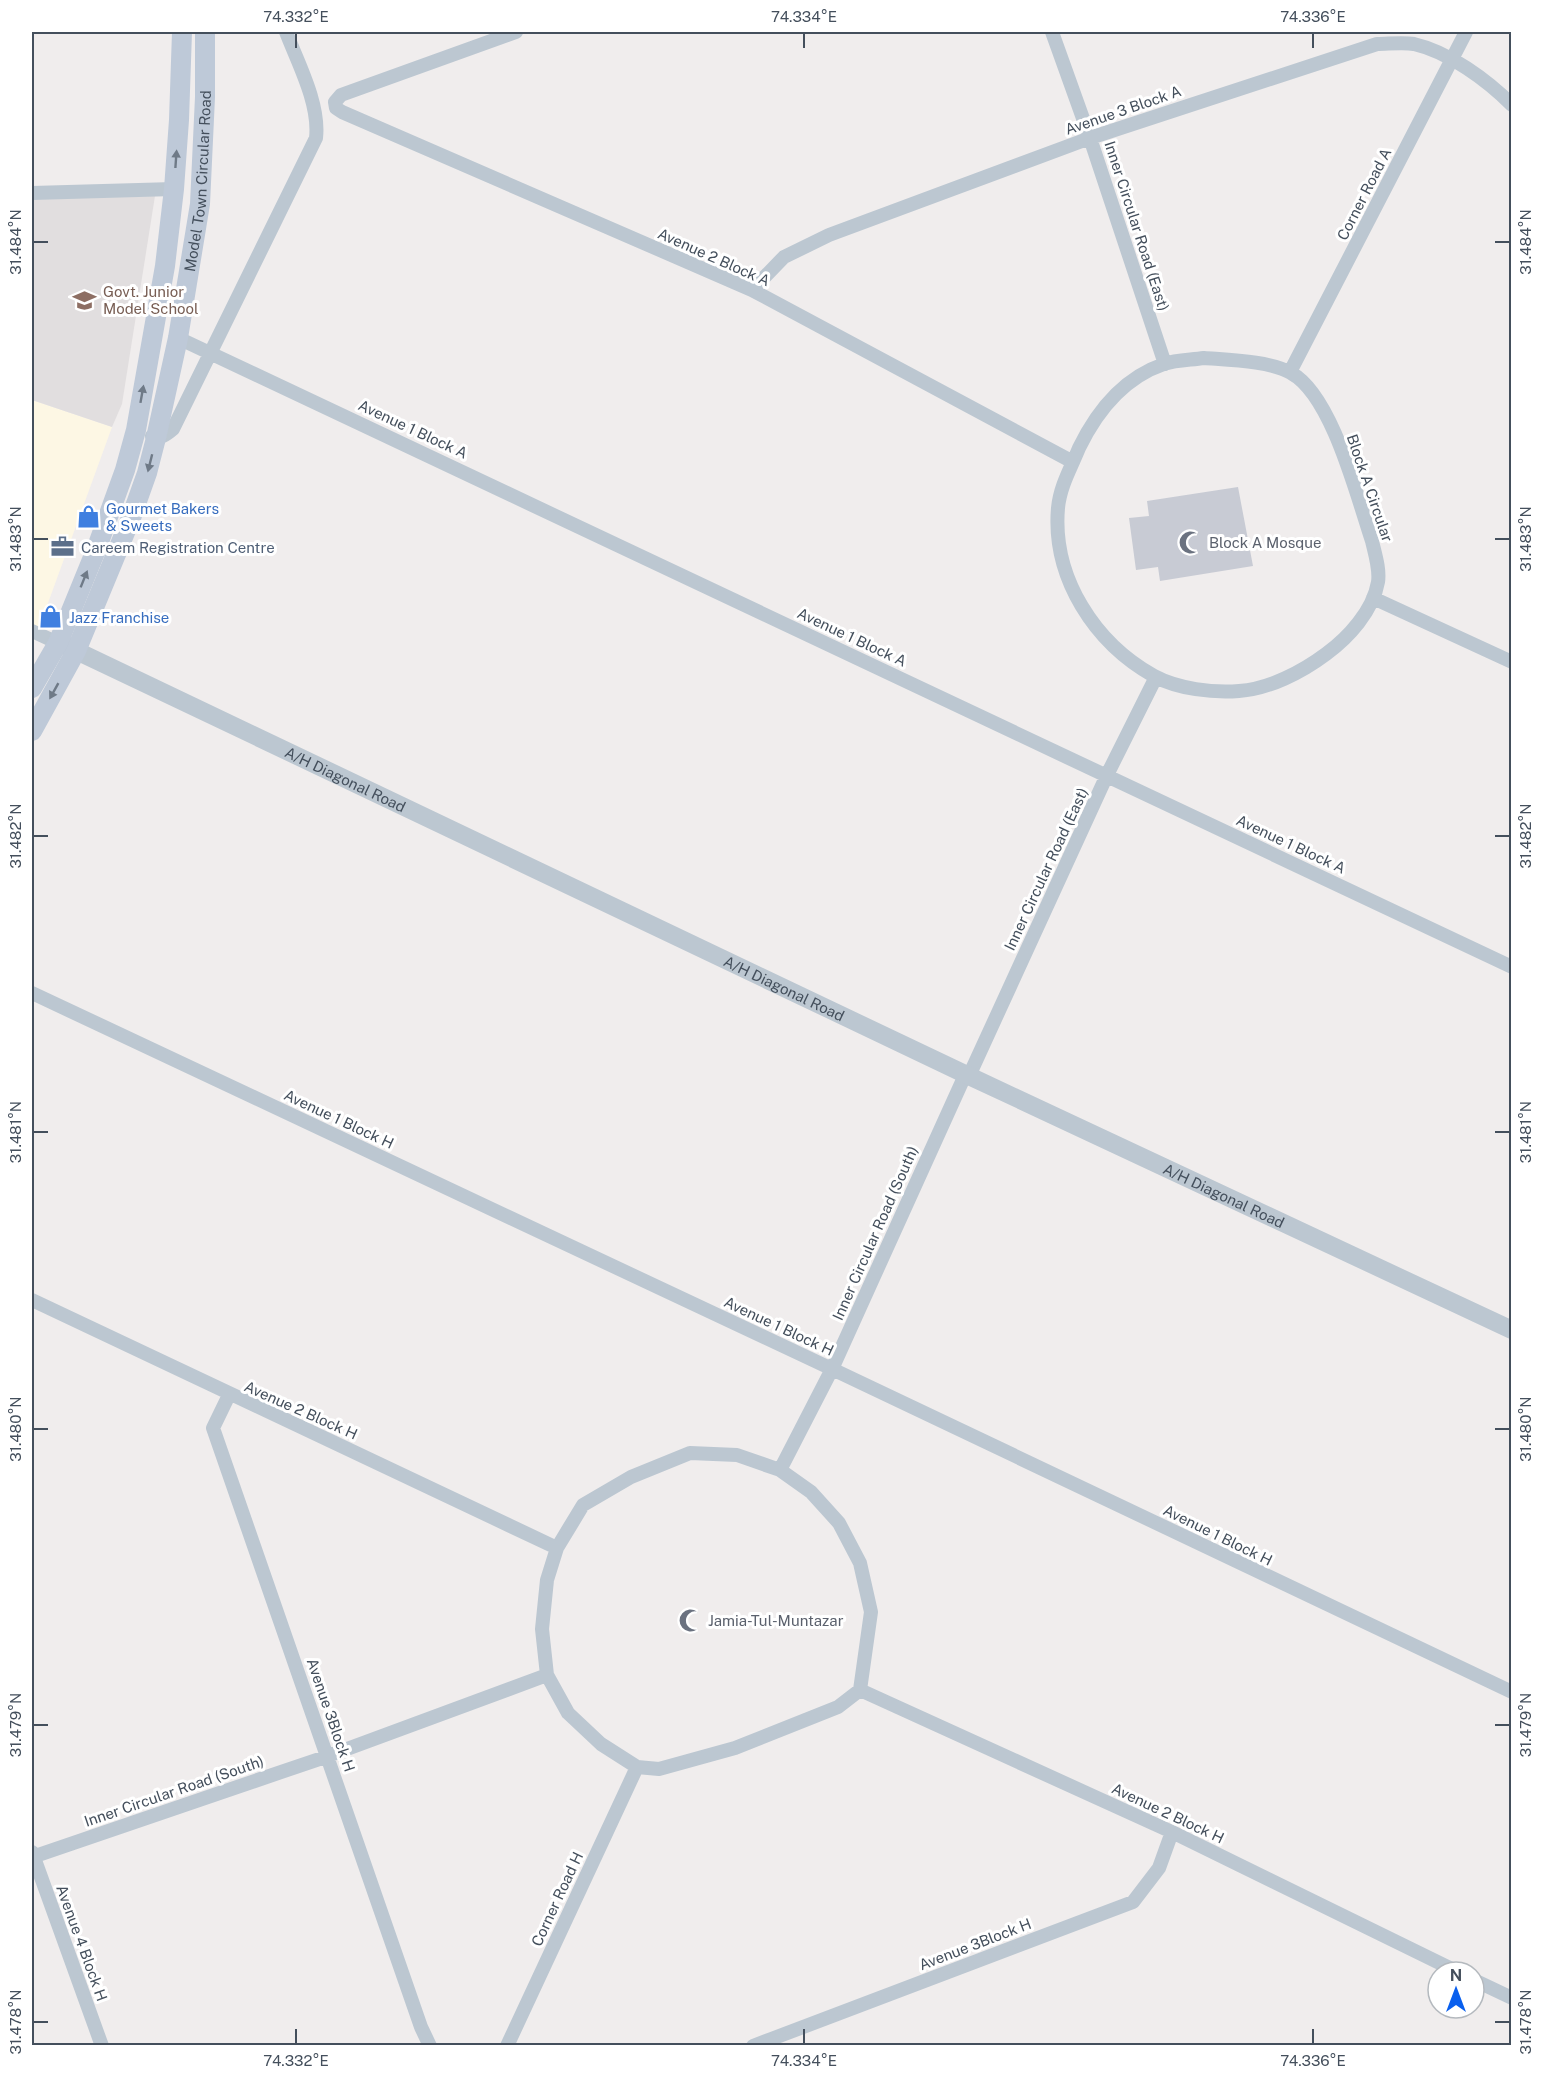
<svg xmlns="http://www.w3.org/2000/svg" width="1543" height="2077" font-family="'Public Sans',sans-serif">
<rect width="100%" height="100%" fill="#f0eded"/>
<path fill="#fdf7e4" d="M 32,400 L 112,427 L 32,647 Z"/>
<path fill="#e1dedf" d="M 155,196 L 122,404 L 112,427 L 32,400 L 32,199 Z"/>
<path fill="#c8cbd4" d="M 1238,487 L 1253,566 L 1160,581 L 1158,567 L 1136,570 L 1129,518 L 1149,516 L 1147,501 Z"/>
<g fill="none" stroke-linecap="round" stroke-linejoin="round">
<path stroke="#bcc7d1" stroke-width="14" d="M 1052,32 L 1090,138 L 1165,364
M 335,102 L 336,108 L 342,112 L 752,290 L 1073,462
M 335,102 L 341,95 L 516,32
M 32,193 L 174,189
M 752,290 L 784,257 L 829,235 L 1090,138 L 1377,44 C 1388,44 1403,42 1414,44 C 1449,52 1487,80 1512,105
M 178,338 L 1512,967
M 1204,358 C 1229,360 1270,361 1291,373 C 1332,395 1357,497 1372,541 C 1375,554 1380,569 1378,582 C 1373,611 1348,638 1326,654 C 1302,672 1269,689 1239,691 C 1213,693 1178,689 1154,676 C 1095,643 1052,578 1058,508 C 1060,486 1071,468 1079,448 C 1097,411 1123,378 1164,364 C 1176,360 1191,360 1204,358 Z
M 1290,372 L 1466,32
M 152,436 C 161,439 166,435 173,429 L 316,138 C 320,104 298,63 286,32
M 1373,598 L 1512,662
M 32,631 L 58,643
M 32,993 L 832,1369 L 1512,1692
M 969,1076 L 1107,775 L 1156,677
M 32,1300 C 206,1384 382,1465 557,1548
M 229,1395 L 213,1428 L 421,2027 L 430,2046
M 690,1453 L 737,1455 L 780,1470 L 811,1492 L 839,1523 L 860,1563 L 871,1612 L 860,1690 L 838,1707 L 735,1748 L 659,1769 L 637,1767 L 601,1744 L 568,1713 L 547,1675 L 542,1629 L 547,1580 L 557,1548 L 583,1505 L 631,1477 Z
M 780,1470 L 832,1369 L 966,1073
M 860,1690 L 1172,1832 L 1458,1972
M 32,1852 L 102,2046
M 32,1857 L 328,1756 L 547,1675
M 1474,1980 L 1512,1998
M 507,2046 L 637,1767
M 753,2046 L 1133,1902 L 1159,1868 L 1172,1832"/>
<path stroke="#bcc7d1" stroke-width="18" id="s1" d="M 62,644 L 969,1076 L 1512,1330"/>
<g stroke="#bec9d8" stroke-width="20">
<path d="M 32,688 L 58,643 L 96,550 L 125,470 L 136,430 L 165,266 L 174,189 L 179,120 L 182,32"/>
<path id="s2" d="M 32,731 L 76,651 L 131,518 L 147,473 L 156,438 L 178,338 L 200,204 L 205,97 L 205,32"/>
</g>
</g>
<defs><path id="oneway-solid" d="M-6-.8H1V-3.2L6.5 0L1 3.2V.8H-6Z" transform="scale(1.5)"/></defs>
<g fill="#6f7a87">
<use href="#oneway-solid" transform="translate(176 159) rotate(-86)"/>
<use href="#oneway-solid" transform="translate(142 394) rotate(-80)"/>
<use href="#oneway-solid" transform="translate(150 463) rotate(104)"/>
<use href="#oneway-solid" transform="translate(84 579) rotate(-68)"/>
<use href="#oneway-solid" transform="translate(54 691) rotate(119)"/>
</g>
<path fill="none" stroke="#444f5c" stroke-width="2" d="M 296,33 L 296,48M 804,33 L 804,48M 1313,33 L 1313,48M 33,242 L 48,242M 1495,242 L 1510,242M 33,539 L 48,539M 1495,539 L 1510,539M 33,836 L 48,836M 1495,836 L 1510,836M 33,1132 L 48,1132M 1495,1132 L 1510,1132M 33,1429 L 48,1429M 1495,1429 L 1510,1429M 33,1725 L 48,1725M 1495,1725 L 1510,1725M 33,2022 L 48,2022M 1495,2022 L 1510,2022M 296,2029 L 296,2044M 804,2029 L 804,2044M 1313,2029 L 1313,2044"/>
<defs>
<symbol id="school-bare" viewBox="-9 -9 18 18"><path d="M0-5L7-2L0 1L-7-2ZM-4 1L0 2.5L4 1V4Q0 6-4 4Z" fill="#8d6e63" stroke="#fff" stroke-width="2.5" paint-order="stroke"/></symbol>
<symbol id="shop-bare" viewBox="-9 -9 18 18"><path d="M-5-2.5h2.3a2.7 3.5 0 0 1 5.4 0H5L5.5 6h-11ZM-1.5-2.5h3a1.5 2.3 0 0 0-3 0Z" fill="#3f7fe0" stroke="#fff" stroke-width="2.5" paint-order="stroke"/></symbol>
<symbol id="mosque-bare" viewBox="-9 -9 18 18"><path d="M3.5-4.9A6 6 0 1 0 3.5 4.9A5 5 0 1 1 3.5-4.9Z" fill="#6b7280" stroke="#fff" stroke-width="2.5" paint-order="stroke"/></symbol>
<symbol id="office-bare" viewBox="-9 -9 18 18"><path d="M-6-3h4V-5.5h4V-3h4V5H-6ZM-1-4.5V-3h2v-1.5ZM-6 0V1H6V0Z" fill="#5c6f8a" stroke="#fff" stroke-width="2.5" paint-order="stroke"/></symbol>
</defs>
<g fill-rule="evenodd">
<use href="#school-bare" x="68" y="284" width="33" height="33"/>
<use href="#shop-bare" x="72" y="500" width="33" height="33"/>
<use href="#mosque-bare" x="1174" y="526" width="33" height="33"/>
<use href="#office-bare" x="46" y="530" width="33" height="33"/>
<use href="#shop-bare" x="34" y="600" width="33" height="33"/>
<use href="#mosque-bare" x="674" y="1604" width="33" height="33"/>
</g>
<g text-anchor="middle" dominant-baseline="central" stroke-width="6" stroke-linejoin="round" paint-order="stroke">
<g font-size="15" fill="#444f5c" stroke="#fff">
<text transform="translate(1123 110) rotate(-19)">Avenue 3 Block A</text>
<text stroke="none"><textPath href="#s2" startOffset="580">Model Town Circular Road</textPath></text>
<text transform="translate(1364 194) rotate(-63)">Corner Road A</text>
<text transform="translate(1137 226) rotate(72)">Inner Circular Road (East)</text>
<text transform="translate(714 257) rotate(24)">Avenue 2 Block A</text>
<text transform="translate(413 429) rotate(25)">Avenue 1 Block A</text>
<text transform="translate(1370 488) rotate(71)">Block A Circular</text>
<text transform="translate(852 637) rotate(25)">Avenue 1 Block A</text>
<text stroke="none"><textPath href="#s1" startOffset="314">A/H Diagonal Road</textPath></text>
<text transform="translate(1291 844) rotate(25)">Avenue 1 Block A</text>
<text transform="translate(1046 869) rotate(-65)">Inner Circular Road (East)</text>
<text stroke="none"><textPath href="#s1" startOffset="800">A/H Diagonal Road</textPath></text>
<text transform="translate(339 1119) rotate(25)">Avenue 1 Block H</text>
<text stroke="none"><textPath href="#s1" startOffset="1286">A/H Diagonal Road</textPath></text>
<text transform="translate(875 1233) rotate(-66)">Inner Circular Road (South)</text>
<text transform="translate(779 1326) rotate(25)">Avenue 1 Block H</text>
<text transform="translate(301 1410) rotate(24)">Avenue 2 Block H</text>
<text transform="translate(1218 1535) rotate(26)">Avenue 1 Block H</text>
<text transform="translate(331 1715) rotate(71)">Avenue 3Block H</text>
<text transform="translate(174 1791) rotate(-19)">Inner Circular Road (South)</text>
<text transform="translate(1168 1813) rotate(25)">Avenue 2 Block H</text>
<text transform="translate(557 1899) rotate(-65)">Corner Road H</text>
<text transform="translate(82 1943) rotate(70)">Avenue 4 Block H</text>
<text transform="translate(975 1944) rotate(-21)">Avenue 3Block H</text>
</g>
<g font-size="15" fill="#785e54" stroke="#fff" text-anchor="start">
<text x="103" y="291">Govt. Junior<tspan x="103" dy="17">Model School</tspan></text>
</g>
<g font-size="15" fill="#366cbe" stroke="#fff" text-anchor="start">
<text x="106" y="508">Gourmet Bakers<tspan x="106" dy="17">&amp; Sweets</tspan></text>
<text x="69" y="617">Jazz Franchise</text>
</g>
<g font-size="15" fill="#5b616d" stroke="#fff" text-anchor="start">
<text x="1209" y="542">Block A Mosque</text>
<text x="708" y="1620">Jamia-Tul-Muntazar</text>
</g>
<g font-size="15" fill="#4e5e75" stroke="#fff" text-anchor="start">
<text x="81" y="547">Careem Registration Centre</text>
</g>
</g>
<rect width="1543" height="2077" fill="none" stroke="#ffffff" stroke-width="66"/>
<g transform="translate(1456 1990)"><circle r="28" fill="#ffffff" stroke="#b4b9be" stroke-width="1.5"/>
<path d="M0-4.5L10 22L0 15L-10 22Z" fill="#095fee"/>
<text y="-9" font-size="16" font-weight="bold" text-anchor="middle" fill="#444f5c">N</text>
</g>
<rect x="33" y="33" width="1477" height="2011" fill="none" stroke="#444f5c" stroke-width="2"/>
<g font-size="15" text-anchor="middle" fill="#444f5c">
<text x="296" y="22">74.332°E</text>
<text x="804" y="22">74.334°E</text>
<text x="1313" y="22">74.336°E</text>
<text transform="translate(16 242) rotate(-90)" y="5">31.484°N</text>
<text transform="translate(1526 242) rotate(-90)" y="5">31.484°N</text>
<text transform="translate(16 539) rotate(-90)" y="5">31.483°N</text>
<text transform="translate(1526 539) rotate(-90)" y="5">31.483°N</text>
<text transform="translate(16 836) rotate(-90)" y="5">31.482°N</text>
<text transform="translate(1526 836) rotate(-90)" y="5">31.482°N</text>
<text transform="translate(16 1132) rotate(-90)" y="5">31.481°N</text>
<text transform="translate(1526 1132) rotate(-90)" y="5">31.481°N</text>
<text transform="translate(16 1429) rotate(-90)" y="5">31.480°N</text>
<text transform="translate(1526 1429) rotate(-90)" y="5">31.480°N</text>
<text transform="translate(16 1725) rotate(-90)" y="5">31.479°N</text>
<text transform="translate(1526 1725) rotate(-90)" y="5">31.479°N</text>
<text transform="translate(16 2022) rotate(-90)" y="5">31.478°N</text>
<text transform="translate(1526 2022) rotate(-90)" y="5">31.478°N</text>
<text x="296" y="2066">74.332°E</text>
<text x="804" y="2066">74.334°E</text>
<text x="1313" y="2066">74.336°E</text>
</g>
</svg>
